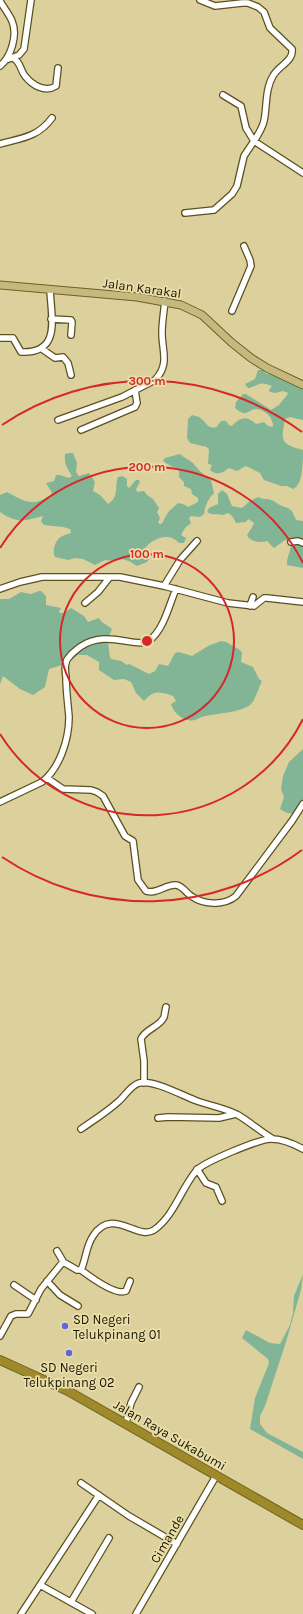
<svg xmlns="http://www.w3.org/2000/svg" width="303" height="1614" font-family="Karla,sans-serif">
<rect width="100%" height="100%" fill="#dcd09d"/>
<path fill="#82b596" d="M 258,370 L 263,370 L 265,373 L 276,376 L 281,379 L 283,378 L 303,387 L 303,420 L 290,417 L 285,419 C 281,441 280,444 303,450 C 303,463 303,485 293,489 L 287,486 L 281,486 L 264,480 L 260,473 L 246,466 L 237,471 L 229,468 C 223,473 217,476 210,470 L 212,465 L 208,464 L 209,449 L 207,448 L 207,447 L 190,443 L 187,438 L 188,419 L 192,415 C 194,416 197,416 199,417 C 206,421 207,430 217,427 C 219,423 221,420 226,421 L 229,425 L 232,426 C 240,417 247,415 256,424 L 264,422 L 268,426 L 273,427 C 274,418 264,408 255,409 C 250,410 247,414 243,413 C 240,412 237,410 235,408 L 236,402 L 243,394 L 246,394 L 271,410 L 279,405 L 287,395 L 288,393 L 283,391 L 275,393 L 270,392 L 269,390 L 272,386 C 258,380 259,386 248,388 L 245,384 L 255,379 Z
M 69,453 L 73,453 L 77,463 L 76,472 L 79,476 L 89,473 L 95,482 L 93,491 L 100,495 L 108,504 C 120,496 114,488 118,477 L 122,476 L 127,479 L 127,486 L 129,488 L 136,480 L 139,480 L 140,482 L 136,489 L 137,492 L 144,491 L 147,495 L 153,499 L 159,508 L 157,512 L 160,518 L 158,523 L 161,524 C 164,522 163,520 166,516 C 168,511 174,507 178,503 L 183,504 L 188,507 L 198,502 L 198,498 L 192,494 L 191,489 L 184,486 L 184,482 L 179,477 L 179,471 L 163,461 L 165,458 L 180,454 C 183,457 189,460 193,463 C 199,470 203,475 211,480 L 214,493 C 208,499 205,506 204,514 L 200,517 L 191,516 L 189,518 L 191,523 L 185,528 L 181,535 L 186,538 L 184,543 L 179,543 C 168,530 149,540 142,552 L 149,557 L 149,559 L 147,562 L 137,566 L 129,561 L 122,559 L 115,561 L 105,560 L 95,565 L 83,559 L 75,558 L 68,560 L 55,557 C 53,553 54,552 54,548 C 57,537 61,536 71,533 L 70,529 L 63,527 L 44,525 L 41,521 L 43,516 C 23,521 18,524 0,512 L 0,495 L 7,492 C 19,498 29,506 42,500 C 47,498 50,497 52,493 L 46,483 L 54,481 L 56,475 L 60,475 L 69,478 L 72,476 C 67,468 64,464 65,454 Z
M 222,490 L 227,494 L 232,506 L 242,508 L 250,501 L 258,497 C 264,500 266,498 271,500 C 274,500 277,504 280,505 C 292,510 291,508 296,520 L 303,521 L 303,568 L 287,565 C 286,556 293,549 290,541 L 285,540 L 274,548 L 267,541 C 260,543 250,542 247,535 L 254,524 L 253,522 L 248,519 L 246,522 L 236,523 L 233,517 L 228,513 L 223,515 C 217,513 213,516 207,512 L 209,508 L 218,504 L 218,494 Z
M 39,591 L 41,591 L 46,596 L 46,605 L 61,608 L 59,612 L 60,613 L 64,613 L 71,608 L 84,616 L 88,622 L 99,618 C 102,624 108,625 112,629 L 107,641 C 110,647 108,653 111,659 L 121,661 L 127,665 L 129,664 L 149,674 L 155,671 L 159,664 L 168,666 L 175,653 L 179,652 L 192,656 L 208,646 L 221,641 L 226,642 L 240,650 L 242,653 L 241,662 L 253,667 L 259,679 L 262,681 C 259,687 255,701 250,705 C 238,713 219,713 205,716 C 199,717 196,722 188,720 C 180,719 173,711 171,704 L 176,701 L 173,696 C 160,691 153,690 144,701 L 136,693 L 131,682 L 124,679 L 114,680 L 99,670 L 99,662 L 87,655 L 78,655 L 68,663 L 49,669 L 45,687 L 33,695 L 20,689 L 3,676 L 0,684 L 0,599 L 9,599 L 21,592 L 31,594 Z
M 303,749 L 303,810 C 295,815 288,815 280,809 L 284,797 L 281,789 L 283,776 L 289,762 Z
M 303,1274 L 301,1290 L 286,1342 L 265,1406 L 260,1416 L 260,1424 L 267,1433 L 303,1452 L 303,1459 L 250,1429 L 255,1398 L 269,1363 L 268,1359 L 242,1338 L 246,1330 L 270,1343 L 280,1344 L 290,1325 L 293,1313 L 294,1296 Z"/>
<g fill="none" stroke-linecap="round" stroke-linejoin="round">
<defs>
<path id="minor" d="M 200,0 L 215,6 L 242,3 L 248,3 L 258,7 L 264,12 L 270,28 L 292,49 C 294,61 278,66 273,76 C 265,89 267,107 264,121 C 262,129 258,135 254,141 L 246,128 L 241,106 L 223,95
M 0,1 C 4,8 9,14 12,21 C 18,35 11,57 0,66
M 13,58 C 21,62 20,70 25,76 C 32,85 45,93 56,86 L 58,68
M 6,60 L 19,55 L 24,49 L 31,0
M 0,144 C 22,138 38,137 52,118
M 185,213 L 214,210 L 232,194 L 237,186 L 244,156 L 254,141 L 303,173
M 232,311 L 251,266 L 250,260 L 244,246
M 51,319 L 71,320 L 72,322 L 71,335
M 0,338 L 13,338 L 21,352 C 62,354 51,317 50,289
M 42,349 L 55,358 L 63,357 L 68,363 L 71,375
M 58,420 L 122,397 L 155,380 C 170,364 162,351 162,333 C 162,322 164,311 165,301
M 81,430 L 135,407 L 137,403 L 135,390
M 291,542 L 298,541 L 303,543
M 164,586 L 180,560 L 197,541
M 0,589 L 20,582 L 42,577 L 120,577 L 164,586 L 228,603 L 254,606 L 264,598 L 267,598 L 303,602
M 85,603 L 98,592 L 109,578
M 250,606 L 253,597
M 47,778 L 63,789 L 91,790 L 97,792 L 103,796 L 125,836 L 133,841 L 138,880 L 146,891 C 156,895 166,884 176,885 C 183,886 186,893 191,896 C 204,905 224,906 236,896 L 292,821 L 303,804
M 0,802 L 42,782 C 60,768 69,739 69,717 C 68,704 66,691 66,677 C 65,671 64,662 69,657 C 72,653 76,650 80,647 C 107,628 137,650 150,640 C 164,629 169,605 176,589
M 144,1083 L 144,1061 L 141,1039 C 145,1029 160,1027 164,1017 C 165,1014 165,1010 166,1007
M 158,1118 L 168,1117 L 219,1118 L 236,1114
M 81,1129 C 94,1120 107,1112 119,1101 C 125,1096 130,1086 139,1083 C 153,1079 183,1096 197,1101 C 211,1106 225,1108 238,1115 C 250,1122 261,1132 273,1139
M 197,1169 L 206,1183 L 216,1187 L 222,1201
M 57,1251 L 64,1263
M 81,1270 C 89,1276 116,1296 126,1291 L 130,1281
M 47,1281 L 60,1295 L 78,1306
M 14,1285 L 36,1300
M 0,1336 L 11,1316 L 16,1314 L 28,1314 L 41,1289 L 62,1263 L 65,1263 L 77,1270 L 81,1270 C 86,1259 86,1246 93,1236 C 112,1206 138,1241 154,1230 C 174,1216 181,1189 196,1171 C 203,1162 260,1139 271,1139 C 282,1139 294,1144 303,1149
M 126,1423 L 131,1403 L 139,1387
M 81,1483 L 129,1516 L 177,1544
M 40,1585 L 92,1614
M 71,1602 L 109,1538
M 21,1614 L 99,1495
M 136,1614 L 216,1476"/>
<path id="major" d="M 0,285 L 137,297 L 181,305 L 202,315 L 231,342 L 251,358 L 267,368 L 303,385"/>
<path id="highway" d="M 0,1360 L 68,1391 L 303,1525"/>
</defs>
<use href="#minor" stroke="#5b501f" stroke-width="8"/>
<use href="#major" stroke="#6f611d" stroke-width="9"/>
<use href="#highway" stroke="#6f611d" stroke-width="10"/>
<use href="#minor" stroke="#fff" stroke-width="5.5"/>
<use href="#major" stroke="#c5b980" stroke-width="7"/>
<use href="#highway" stroke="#9e8a2b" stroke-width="8"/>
</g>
<g fill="none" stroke="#d62828" stroke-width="2">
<circle cx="147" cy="641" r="87"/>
<path d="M303 719A174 174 0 0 1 0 734M0 548A174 174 0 0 1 303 563"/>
<path d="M302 850A260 260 0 0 1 2 857M2 425A260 260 0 0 1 302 432"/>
</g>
<g fill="#5f65dd" stroke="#e9dea9" stroke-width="1.5">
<circle cx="65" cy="1326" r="4"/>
<circle cx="69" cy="1353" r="4"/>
</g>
<g text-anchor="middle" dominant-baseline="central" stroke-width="3.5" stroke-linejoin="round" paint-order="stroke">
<g font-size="13" fill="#191503" stroke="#e9dea9">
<text transform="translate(142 288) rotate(8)">Jalan Karakal</text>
<text transform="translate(170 1435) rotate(30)">Jalan Raya Sukabumi</text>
<text transform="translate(167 1539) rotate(-60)">Cimande</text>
</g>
<g font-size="13" fill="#191503" stroke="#e9dea9" text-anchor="start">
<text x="73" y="1319">SD Negeri<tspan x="73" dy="15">Telukpinang 01</tspan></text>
<text x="69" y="1367" text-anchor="middle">SD Negeri<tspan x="69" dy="15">Telukpinang 02</tspan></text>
</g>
</g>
<circle cx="147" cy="641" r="6" fill="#d62828" stroke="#e9dea9" stroke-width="2"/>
<g font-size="12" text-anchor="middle" font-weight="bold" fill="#d62828" stroke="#e9dea9" stroke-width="3.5" stroke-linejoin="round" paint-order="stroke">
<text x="147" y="385">300 m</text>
<text x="147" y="471">200 m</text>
<text x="147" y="558">100 m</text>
</g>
</svg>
